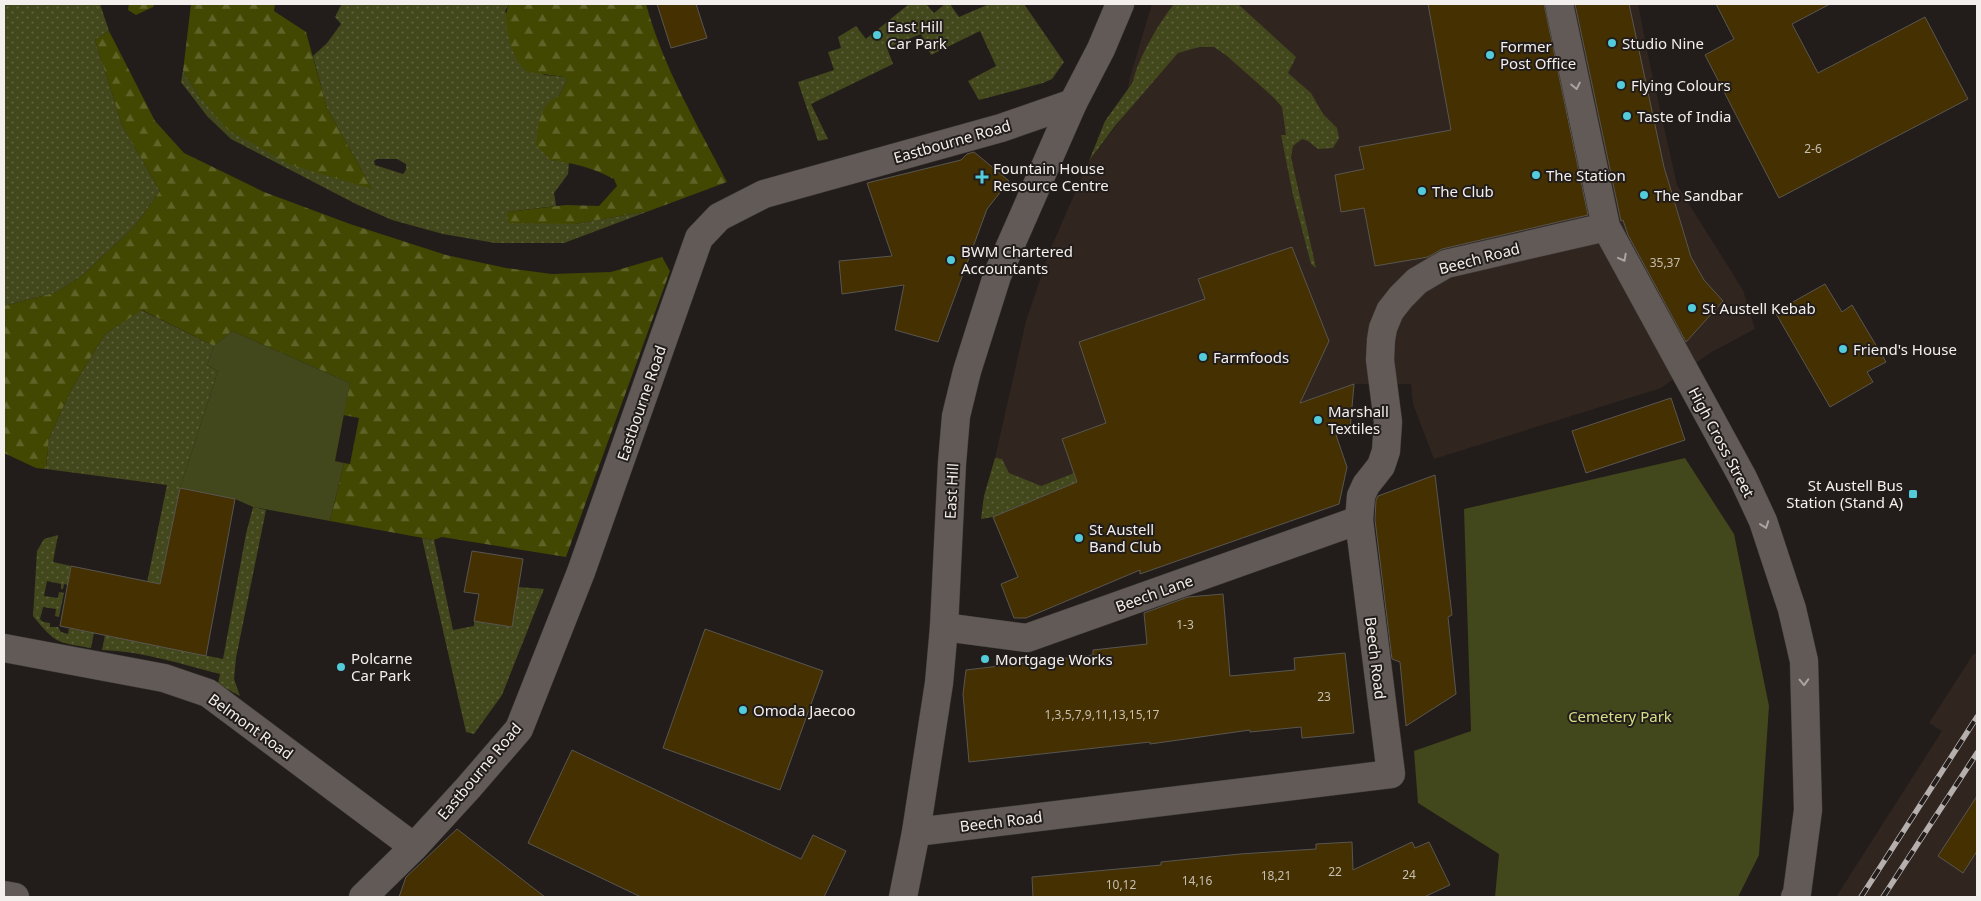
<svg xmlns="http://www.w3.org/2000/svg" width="1981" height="901" font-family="'Noto Sans',sans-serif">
<defs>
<pattern id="grass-dots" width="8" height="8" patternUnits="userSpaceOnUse" patternTransform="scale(1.25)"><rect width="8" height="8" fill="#42471c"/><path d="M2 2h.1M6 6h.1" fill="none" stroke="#5e623d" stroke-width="1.8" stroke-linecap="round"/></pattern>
<pattern id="forest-firs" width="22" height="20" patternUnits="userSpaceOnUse" patternTransform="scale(1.25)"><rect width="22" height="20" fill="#424802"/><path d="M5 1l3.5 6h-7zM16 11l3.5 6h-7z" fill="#5e6327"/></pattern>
</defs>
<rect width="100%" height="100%" fill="#221d1a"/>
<path fill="#30251f" d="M 1152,4 L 1638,4 L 1650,65 L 1677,185 L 1743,290 L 1755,329 L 1710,353 L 1661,388 L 1434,459 L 1413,404 L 1411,384 L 1354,384 L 1124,462 L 1077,482 L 1074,473 L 1041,486 L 984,496 L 995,458 L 1026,321 L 1050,250 L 1089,161 L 1123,117 L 1130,77 Z
M 1974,653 L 1977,655 L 1977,897 L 1836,897 L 1942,731 L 1929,723 Z"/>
<path fill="url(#grass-dots)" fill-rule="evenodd" d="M 4,4 L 100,4 L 109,31 L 95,40 L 122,125 L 160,191 L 135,226 L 83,275 L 57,292 L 4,306 Z
M 347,4 L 509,4 L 505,11 L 544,75 L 566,77 L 567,81 L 559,96 L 551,160 L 569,162 L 568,174 L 554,193 L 556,206 L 507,212 L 575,224 L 649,211 L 564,243 L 495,243 L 443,234 L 392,220 L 356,204 L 231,139 L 207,116 L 181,82 L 183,71 L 201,99 L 372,189 L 327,108 L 313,56 L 327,43 L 341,24 L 335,17 L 341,5 ZM 377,159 L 397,159 L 406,164 L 406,170 L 403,174 L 375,165 L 374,161 Z
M 909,4 L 926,4 L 934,13 L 945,4 L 950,4 L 959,17 L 989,4 L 1024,4 L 1064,62 L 1052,79 L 1043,83 L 979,100 L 968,81 L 996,66 L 980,31 L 931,55 L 921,34 L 887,48 L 893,64 L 811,104 L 828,139 L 818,141 L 798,82 L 834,70 L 828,52 L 841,48 L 838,37 L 856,26 L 866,39 Z
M 1174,4 L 1238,4 L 1296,57 L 1288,73 L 1311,93 L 1323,114 L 1337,128 L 1339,138 L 1333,148 L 1318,149 L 1308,141 L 1302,139 L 1293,146 L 1291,157 L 1316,268 L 1311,264 L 1293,195 L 1281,135 L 1286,135 L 1282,107 L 1273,97 L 1227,56 L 1214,47 L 1199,47 L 1178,53 L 1115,126 L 1089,161 L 1105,121 L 1133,82 C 1137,60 1160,21 1174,4 Z
M 141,310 L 214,346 L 207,365 L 218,371 L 180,488 L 156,605 L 143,602 L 167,485 L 46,469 L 49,438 L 72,388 L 105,334 Z
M 995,458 L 1002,459 L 1009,473 L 1041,486 L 1074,473 L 1077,482 L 993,517 L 981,519 L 984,496 Z
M 253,507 L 266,510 L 236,658 L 234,679 L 240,696 L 218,684 L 220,674 C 181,664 142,651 102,650 L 105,635 L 223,659 L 246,534 Z
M 58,535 L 53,562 L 71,566 L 68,585 L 64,584 L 63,589 L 61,589 L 61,584 L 47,581 L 44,596 L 58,598 L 59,592 L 64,593 L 59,617 L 55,616 L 56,609 L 43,607 L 40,619 L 43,622 L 50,623 L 50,627 L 58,627 L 61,632 L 68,634 L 69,628 L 94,633 L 91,648 C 56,642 56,644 33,616 L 37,551 L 44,539 Z
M 422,538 L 434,540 L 453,630 L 474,626 L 474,621 L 511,627 L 518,587 L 544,589 L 502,695 L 474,734 L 466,732 Z"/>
<path fill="url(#forest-firs)" d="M 129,4 L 155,4 L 153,7 L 136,15 L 128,10 Z
M 191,4 L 275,4 L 274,11 L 306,32 L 327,108 L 372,189 L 291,165 L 228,130 L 201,99 L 183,71 Z
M 509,4 L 646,4 C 663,67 697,124 727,182 L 649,211 L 575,224 L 508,223 L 507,212 L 566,205 L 599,206 L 617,186 L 614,179 C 593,168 574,163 551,160 L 536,145 C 538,125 539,104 559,96 L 567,81 L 565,77 L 527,72 C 524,68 519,64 517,60 C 509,45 502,19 509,4 Z
M 109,31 L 155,121 L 184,153 L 264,192 L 350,224 L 446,255 L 506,268 L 552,274 L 611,272 L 662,257 L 670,271 L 566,557 L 442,537 L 434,540 L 330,521 L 344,463 L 350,464 L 359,418 L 343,415 L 350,383 L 232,331 L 214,346 L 142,310 L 105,334 L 72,388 L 49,438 L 46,469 L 36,468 L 4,453 L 4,306 L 57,292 L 83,275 L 135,226 L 160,191 L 122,125 L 95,40 Z"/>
<path fill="#42471c" d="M 232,331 L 350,383 L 335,461 L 344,463 L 330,521 L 253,507 L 235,499 L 180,488 L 218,371 L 207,365 L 214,346 Z
M 1685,458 L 1734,534 L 1769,706 L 1759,855 L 1738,897 L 1495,897 L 1499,854 L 1418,803 L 1414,751 L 1471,731 L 1464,509 Z"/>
<path fill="#443000" stroke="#595651" d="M 657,4 L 696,4 L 707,38 L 671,48 Z
M 1428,4 L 1544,4 L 1588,215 L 1442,249 L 1428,257 L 1375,266 L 1364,208 L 1341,212 L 1335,175 L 1364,169 L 1359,147 L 1451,130 Z
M 1575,4 L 1629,4 L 1664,167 L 1691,257 L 1704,280 L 1723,301 L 1686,342 L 1628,235 L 1623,220 L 1621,221 Z
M 1716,4 L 1830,4 L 1792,24 L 1818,73 L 1925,17 L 1968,99 L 1779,198 L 1705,55 L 1734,39 Z
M 974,152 L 1009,181 L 987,209 L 938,342 L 895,330 L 904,285 L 842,294 L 839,261 L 892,256 L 867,183 L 961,160 L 967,154 Z
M 1292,247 L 1329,341 L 1300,403 L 1354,384 L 1350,430 L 1336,435 L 1347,467 L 1339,504 L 1140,574 L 1140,570 L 1026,618 L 1014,618 L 1001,584 L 1018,577 L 993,517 L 1077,482 L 1062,439 L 1106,423 L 1079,342 L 1205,299 L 1198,279 Z
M 1825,284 L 1842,312 L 1852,305 L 1886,362 L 1867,372 L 1873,382 L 1830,407 L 1775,312 Z
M 1671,398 L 1685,440 L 1586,473 L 1572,431 Z
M 1435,475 L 1452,615 L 1448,617 L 1456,694 L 1406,726 L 1400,662 L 1392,659 L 1375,520 L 1376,500 L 1378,496 Z
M 180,488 L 235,499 L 206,656 L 60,626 L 71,566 L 160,584 Z
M 472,551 L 523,559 L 512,627 L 474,621 L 479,594 L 464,592 Z
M 1223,594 L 1230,676 L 1295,670 L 1294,658 L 1345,653 L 1354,733 L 1302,738 L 1301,727 L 1250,732 L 1250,730 L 1150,744 L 1150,742 L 969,762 L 963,694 L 966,670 L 1093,655 L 1093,650 L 1147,644 L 1144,613 L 1188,597 Z
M 705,629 L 823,671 L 780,790 L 663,748 Z
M 572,750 L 801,859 L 813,835 L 846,851 L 824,897 L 641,897 L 528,843 Z
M 1977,796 L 1977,851 L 1963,873 L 1938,856 Z
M 457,829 L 545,897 L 399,897 L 406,877 Z
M 1352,842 L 1353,870 L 1412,842 L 1415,848 L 1429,842 L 1450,885 L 1424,897 L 1033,897 L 1032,877 L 1161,865 L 1161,862 L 1240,854 L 1316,849 L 1316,844 Z"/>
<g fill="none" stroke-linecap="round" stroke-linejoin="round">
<defs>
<path id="street" d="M 1559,4 L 1606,227 L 1743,478 L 1763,521 L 1792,609 L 1804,661 L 1808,810 L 1797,893 L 1795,897
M 944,627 L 1027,638 L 1359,520
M 4,648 L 164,678 L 208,693 L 414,847
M 916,832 L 1391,774 L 1359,520 L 1361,496 L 1366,485 L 1381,466 L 1386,451 L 1388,422 L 1380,360 L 1381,340 L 1383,328 L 1390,311 L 1401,297 L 1417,281 L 1446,264 L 1606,227
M 4,895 L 15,897
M 363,897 L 414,847 L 468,788 L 519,729 L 581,572 L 699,238 L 719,217 L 764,194 L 1001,128 L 1073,103"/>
<path id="secondary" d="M 903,897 L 916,832 L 939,683 L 944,627 L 952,463 L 956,416 L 967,371 L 997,276 L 1073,103 L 1101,49 L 1120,4"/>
</defs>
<use href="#street" stroke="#3e3a38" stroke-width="29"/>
<use href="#secondary" stroke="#3e3a38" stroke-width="29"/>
<use href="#street" stroke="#615a57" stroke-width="28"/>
<use href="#secondary" stroke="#615a57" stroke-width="28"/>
<defs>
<path id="rail" d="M 1861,897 L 1977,717
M 1883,897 L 1977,753"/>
</defs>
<use href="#rail" stroke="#b5b0ae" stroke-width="5.5"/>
<use href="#rail" stroke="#221d1a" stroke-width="4" stroke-dasharray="11" stroke-linecap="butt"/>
</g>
<defs><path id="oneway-chevron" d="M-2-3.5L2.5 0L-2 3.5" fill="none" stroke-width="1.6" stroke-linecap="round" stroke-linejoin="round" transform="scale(1.25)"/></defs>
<g stroke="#aaa4a2">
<use href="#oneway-chevron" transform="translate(1576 86) rotate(78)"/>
<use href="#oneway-chevron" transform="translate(1623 258) rotate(62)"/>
<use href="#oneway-chevron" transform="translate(1765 525) rotate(70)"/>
<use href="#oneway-chevron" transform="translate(1804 682) rotate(88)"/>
</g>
<g fill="#53cbda" stroke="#221d1a" stroke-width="2">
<circle cx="877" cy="35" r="5"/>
<circle cx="1612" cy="43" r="5"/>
<circle cx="1490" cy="55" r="5"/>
<circle cx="1621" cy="85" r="5"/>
<circle cx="1627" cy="116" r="5"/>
<circle cx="1536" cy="175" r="5"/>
<path d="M979.5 169.5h5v5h5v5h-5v5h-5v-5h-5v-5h5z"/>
<circle cx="1422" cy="191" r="5"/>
<circle cx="1644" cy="195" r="5"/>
<circle cx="951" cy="260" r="5"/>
<circle cx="1692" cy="308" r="5"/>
<circle cx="1843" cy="349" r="5"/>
<circle cx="1203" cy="357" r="5"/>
<circle cx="1318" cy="420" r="5"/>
<rect x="1908" y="489" width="10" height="10" rx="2.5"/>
<circle cx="1079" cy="538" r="5"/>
<circle cx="985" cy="659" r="5"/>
<circle cx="341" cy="667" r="5"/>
<circle cx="743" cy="710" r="5"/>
</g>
<g text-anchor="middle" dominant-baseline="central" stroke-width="4" stroke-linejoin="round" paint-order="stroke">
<g font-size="12" fill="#c7bfb2">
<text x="1813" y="148">2-6</text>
<text x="1665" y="262">35,37</text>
<text x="1185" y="624">1-3</text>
<text x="1324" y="696">23</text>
<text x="1102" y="714">1,3,5,7,9,11,13,15,17</text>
<text x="1335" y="871">22</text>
<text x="1409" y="874">24</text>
<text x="1276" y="875">18,21</text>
<text x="1197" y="880">14,16</text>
<text x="1121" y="884">10,12</text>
</g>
<g font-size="15" fill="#f3efed" stroke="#221d1a" text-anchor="start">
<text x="887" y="26">East Hill<tspan x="887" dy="17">Car Park</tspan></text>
<text x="1622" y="43">Studio Nine</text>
<text x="1500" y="46">Former<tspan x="1500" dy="17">Post Office</tspan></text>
<text x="1631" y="85">Flying Colours</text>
<text x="1637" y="116">Taste of India</text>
<text x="993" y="168">Fountain House<tspan x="993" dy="17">Resource Centre</tspan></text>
<text x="1546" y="175">The Station</text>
<text x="1432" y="191">The Club</text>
<text x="1654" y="195">The Sandbar</text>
<text x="961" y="251">BWM Chartered<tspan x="961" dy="17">Accountants</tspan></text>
<text x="1702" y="308">St Austell Kebab</text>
<text x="1853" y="349">Friend's House</text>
<text x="1213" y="357">Farmfoods</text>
<text x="1328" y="411">Marshall<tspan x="1328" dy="17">Textiles</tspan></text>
<text x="1903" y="485" text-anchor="end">St Austell Bus<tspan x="1903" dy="17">Station (Stand A)</tspan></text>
<text x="1089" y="529">St Austell<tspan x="1089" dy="17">Band Club</tspan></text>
<text x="351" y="658">Polcarne<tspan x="351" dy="17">Car Park</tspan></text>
<text x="995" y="659">Mortgage Works</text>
<text x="753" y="710">Omoda Jaecoo</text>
</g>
<g font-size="15" fill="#f3efed" stroke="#221d1a">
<text transform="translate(952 141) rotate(-16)">Eastbourne Road</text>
<text transform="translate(1479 258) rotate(-15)">Beech Road</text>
<text transform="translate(641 403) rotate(-71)">Eastbourne Road</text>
<text transform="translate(1722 442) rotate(62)">High Cross Street</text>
<text transform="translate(951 491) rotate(-87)">East Hill</text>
<text transform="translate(1154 593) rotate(-20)">Beech Lane</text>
<text transform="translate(1376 658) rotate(83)">Beech Road</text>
<text transform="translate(251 726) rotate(36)">Belmont Road</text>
<text transform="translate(479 771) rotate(-50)">Eastbourne Road</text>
<text transform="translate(1001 821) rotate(-7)">Beech Road</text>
</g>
<g font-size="15" fill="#d4e086" stroke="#221d1a">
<text x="1620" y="716">Cemetery Park</text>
</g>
</g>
<rect width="1981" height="901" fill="none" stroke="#f3efed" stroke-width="10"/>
</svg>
